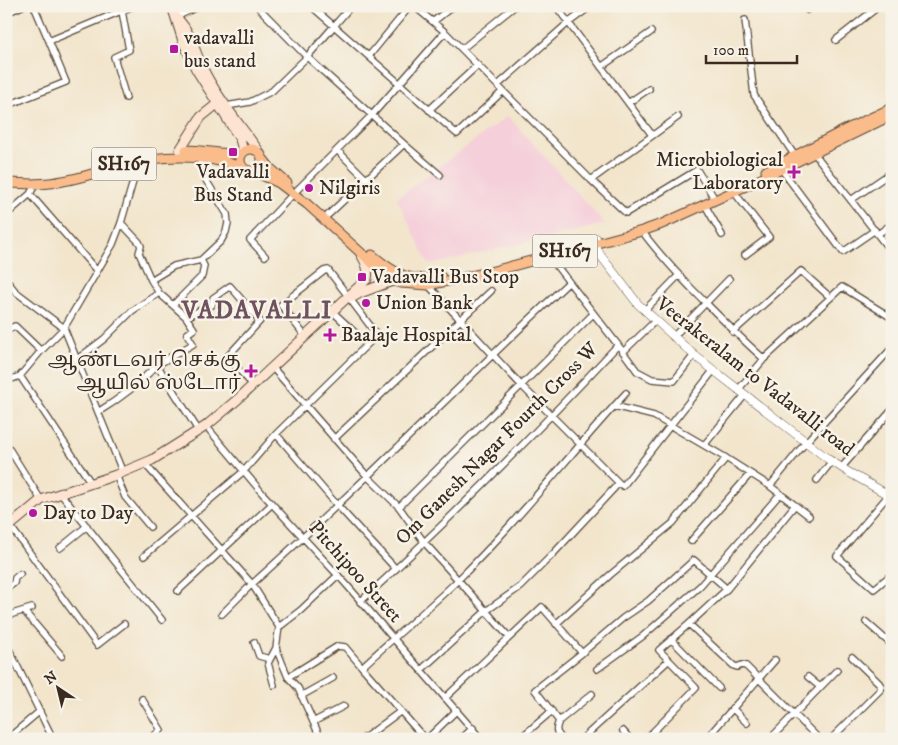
<svg xmlns="http://www.w3.org/2000/svg" width="898" height="745" font-family="'IM FELL DW Pica','Noto Serif Tamil',serif">
<rect width="100%" height="100%" fill="#f7f3e8"/>
<filter id="ink" filterUnits="userSpaceOnUse"><feTurbulence type="fractalNoise" baseFrequency=".02" numOctaves="2"/><feDisplacementMap in="SourceGraphic" scale="10" xChannelSelector="R" yChannelSelector="G"/><feConvolveMatrix kernelMatrix="1 2 1 2 8 2 1 2 1" color-interpolation-filters="sRGB"/></filter>
<filter id="wash" filterUnits="userSpaceOnUse"><feTurbulence type="fractalNoise" baseFrequency=".0096" numOctaves="4" result="noise"/><feDisplacementMap in="SourceGraphic" scale="20" xChannelSelector="R" yChannelSelector="G"/><feGaussianBlur stdDeviation="1.12" result="paint"/><feColorMatrix in="noise" values="0 0 0 0 0 0 0 0 0 0 0 0 0 0 0 0 0 1.4 0 .05"/><feComposite in="paint" operator="in"/></filter>
<g filter="url(#wash)">
<rect width="100%" height="100%" fill="#f2e5cc"/>
<path fill="#f5cfda" d="M 508,116 L 605,224 L 429,265 L 397,198 Z"/>
</g>
<g filter="url(#ink)">
<g fill="none" stroke-linecap="round" stroke-linejoin="round">
<defs>
<path id="minor" d="M 34,6 L 49,41
M 311,6 L 334,26 L 307,57 L 404,144 L 328,215
M 351,6 L 334,26 L 457,134 L 503,91 L 445,32
M 556,6 L 652,135
M 807,10 L 811,6
M 122,11 L 129,50 L 114,57 L 126,98
M 6,13 L 22,6
M 176,17 L 199,6
M 745,20 L 754,95 L 795,156
M 434,21 L 453,6
M 836,40 L 879,6
M 463,48 L 515,6
M 369,56 L 410,6
M 601,67 L 651,32
M 498,85 L 568,23 L 591,6
M 6,88 L 6,104
M 503,91 L 591,180 L 626,213 L 697,170 L 713,196
M 628,103 L 649,89
M 6,106 L 66,82 L 49,41 L 133,6
M 226,106 L 250,102 L 272,91 L 307,57 L 257,6
M 429,110 L 478,65
M 404,144 L 440,175
M 337,150 L 366,179
M 814,153 L 892,253
M 199,157 L 204,177 L 227,214 L 228,223 L 226,232 L 221,241 L 201,260 L 174,266 L 151,280 L 159,293 L 186,317 L 212,305 L 213,298 L 230,286 L 260,321 L 227,357 L 253,385
M 782,170 L 843,252 L 875,230
M 591,180 L 678,117
M 35,185 L 30,194 L 97,271
M 297,190 L 372,115 L 445,32 L 414,6
M 734,192 L 769,237 L 745,255
M 851,200 L 892,172
M 705,205 L 722,235
M 6,215 L 30,194
M 121,223 L 139,242 L 141,246 L 139,253 L 151,280
M 642,231 C 657,252 675,271 692,289 C 716,313 739,337 764,359
M 878,234 L 892,224
M 265,256 L 250,240 L 293,194
M 6,280 L 16,292 L 64,328 L 98,412 C 121,398 139,384 157,365 L 198,430
M 428,285 L 521,385 L 619,483 L 554,553 L 520,587 L 486,611 L 509,637
M 350,299 L 377,335 L 276,434 L 337,505 L 396,569
M 173,305 L 202,276 L 204,266 L 201,260
M 332,311 L 367,344
M 644,311 L 679,275
M 6,330 L 15,326 L 41,351
M 733,332 L 801,271 L 830,297
M 305,336 L 281,305 L 324,271 L 328,270 L 348,296
M 673,337 L 729,279
M 618,345 L 637,371 L 652,379 L 674,381 L 694,355
M 623,352 L 655,321
M 76,360 L 104,339 L 132,311 L 159,293
M 157,365 L 193,344 L 187,334 L 194,329 L 186,317
M 272,367 L 368,477 L 399,507 L 424,542 L 486,611 L 421,670
M 20,376 L 91,483
M 6,381 L 20,376 L 41,351 L 64,328 L 113,244 L 121,223 L 139,161
M 738,390 L 764,359 L 842,287 L 892,318
M 98,412 L 123,473
M 206,426 L 263,494 L 345,583 L 481,739
M 334,439 L 491,291
M 6,444 L 41,500
M 705,444 L 745,395
M 726,458 L 770,486 L 806,442 L 892,348
M 144,463 L 252,584 C 361,487 462,382 568,283
M 842,467 L 892,410
M 116,475 L 125,497 L 150,527
M 817,480 L 832,461
M 619,483 L 623,486 L 713,371
M 770,486 L 809,516
M 892,491 L 837,556 L 874,589 L 892,574
M 60,493 L 162,620
M 399,507 L 593,314
M 11,527 L 97,645 L 124,624
M 691,541 L 750,474
M 60,548 L 87,526
M 144,556 L 244,471 L 276,434
M 6,589 L 14,583 L 15,578 L 20,574
M 727,589 L 795,505
M 178,591 L 272,504
M 360,602 C 450,520 535,434 618,345 L 555,264 L 555,248
M 24,611 L 62,656
M 222,614 L 252,584 L 279,627 L 276,648 L 288,677 L 298,688 L 320,737 L 319,739
M 6,616 L 32,608
M 866,622 L 892,645
M 556,624 L 610,575 L 673,523 L 726,458 L 654,416 L 614,406
M 279,627 L 301,610 L 338,575
M 671,639 L 719,688
M 254,642 L 259,656 L 270,659
M 6,643 L 53,739
M 597,669 L 643,636 L 700,586 L 780,494
M 288,677 L 338,646 L 345,647 L 362,667
M 808,677 L 820,687
M 274,685 L 268,663 L 276,648
M 301,696 L 333,678
M 445,698 L 542,607 L 582,653 L 623,618 L 648,601 L 694,560 L 727,589 L 689,624 L 734,666 L 737,667 L 742,665 L 746,666 L 819,739
M 142,699 L 161,730 L 150,739
M 732,708 L 747,723
M 559,721 L 592,694
M 313,722 L 344,706
M 623,731 L 630,739
M 7,739 L 40,711
M 363,739 L 401,711
M 425,739 L 362,667 C 393,638 427,610 458,580 C 518,521 569,455 626,393
M 427,739 L 457,710
M 461,739 L 473,728
M 519,739 L 552,711
M 562,739 C 556,732 555,730 559,721 L 535,690 L 582,653
M 582,739 L 669,660
M 646,739 L 696,688 L 659,650 L 689,624
M 706,739 L 775,660
M 770,739 L 837,670
M 831,739 L 880,690 L 881,686 L 879,683 L 852,657"/>
<path id="tertiary" d="M 596,238 L 597,249 L 601,256 L 638,304 L 694,355 L 828,459 L 850,473 L 892,497"/>
<path id="secondary" d="M 172,6 L 183,41 L 196,69 L 240,139 L 243,151
M 178,19 C 192,34 195,53 204,71 C 218,99 240,125 258,150
M 180,150 L 201,117 L 217,104
M 353,297 L 360,293 L 392,281
M 6,529 L 41,500 L 116,475 L 152,460 L 206,426 L 238,399 L 367,279 C 369,269 366,262 361,254"/>
<path id="primary" d="M240 160a11 11 0 1 1 22 0a11 11 0 1 1-22 0Z
M 186,150 C 204,150 223,155 242,154
M 263,159 L 270,168 L 287,183
M 253,171 L 279,183 L 307,204 L 392,281 L 401,283 L 428,285 L 490,272 L 642,231 L 662,224 L 759,180 L 892,115
M 766,171 L 847,129 L 892,108
M 6,183 C 26,184 44,185 63,181 C 82,178 100,171 119,166 C 161,154 201,153 242,167
M 372,255 C 395,274 409,283 441,277"/>
</defs>
<use href="#minor" stroke="#564638" stroke-width="8"/>
<use href="#tertiary" stroke="#564638" stroke-width="9"/>
<use href="#secondary" stroke="#564638" stroke-width="11"/>
<use href="#primary" stroke="#564638" stroke-width="11"/>
<use href="#minor" stroke="#fff" stroke-width="5.5"/>
<use href="#tertiary" stroke="#fff" stroke-width="8"/>
<use href="#secondary" stroke="#fde4d1" stroke-width="9"/>
<use href="#primary" stroke="#fabc8b" stroke-width="9"/>
</g>
</g>
<g fill="#b5179e" stroke="#f7f3e8" stroke-width="2">
<rect x="169" y="44" width="10" height="10" rx="2.5"/>
<rect x="228" y="147" width="10" height="10" rx="2.5"/>
<path d="M791.5 164.5h5v5h5v5h-5v5h-5v-5h-5v-5h5z"/>
<circle cx="309" cy="188" r="5"/>
<rect x="357" y="272" width="10" height="10" rx="2.5"/>
<circle cx="366" cy="303" r="5"/>
<path d="M327.5 327.5h5v5h5v5h-5v5h-5v-5h-5v-5h5z"/>
<path d="M248.5 363.5h5v5h5v5h-5v5h-5v-5h-5v-5h5z"/>
<circle cx="33" cy="513" r="5"/>
</g>
<g text-anchor="middle" dominant-baseline="central" stroke-width="5" stroke-linejoin="round" paint-order="stroke">
<g fill="#f7f3e8" stroke="#73665b" stroke-width="1">
<rect x="91.5" y="147.5" width="65" height="33" rx="4"/>
<rect x="532.5" y="234.5" width="65" height="33" rx="4"/>
</g>
<g font-size="19" font-weight="bold" fill="#3b2a1e">
<text x="124" y="164">SH167</text>
<text x="565" y="251">SH167</text>
</g>
<g font-size="20" fill="#3b2a1e" stroke="#f7f3e8" text-anchor="start">
<text x="184" y="38">vadavalli<tspan x="184" dy="23">bus stand</tspan></text>
<text x="783" y="160" text-anchor="end">Microbiological<tspan x="783" dy="23">Laboratory</tspan></text>
<text x="233" y="172" text-anchor="middle">Vadavalli<tspan x="233" dy="23">Bus Stand</tspan></text>
<text x="319" y="188">Nilgiris</text>
<text x="372" y="277">Vadavalli Bus Stop</text>
<text x="376" y="303">Union Bank</text>
<text x="341" y="335">Baalaje Hospital</text>
<text x="241" y="360" text-anchor="end">ஆண்டவர் செக்கு<tspan x="241" dy="23">ஆயில் ஸ்டோர்</tspan></text>
<text x="43" y="513">Day to Day</text>
</g>
<g font-size="20" fill="#3b2a1e" stroke="#f7f3e8">
<text transform="translate(755 377) rotate(38)">Veerakeralam to Vadavalli road</text>
<text transform="translate(497 444) rotate(-45)">Om Ganesh Nagar Fourth Cross W</text>
<text transform="translate(355 572) rotate(48)">Pitchipoo Street</text>
</g>
<g font-size="25" font-weight="bold" letter-spacing="1" fill="#6e535e" stroke="#f7f3e8">
<text x="257" y="310">VADAVALLI</text>
</g>
</g>
<rect width="898" height="745" fill="none" stroke="#f7f3e8" stroke-width="25"/>
<g transform="translate(58 688) rotate(325)" stroke="#f7f3e8" stroke-width="4" paint-order="stroke">
<path d="M0-4L9 19L0 12L-9 19Z" fill="#3b2a1e"/>
<text y="-8" font-size="14" font-weight="bold" text-anchor="middle" fill="#3b2a1e">N</text>
</g>
<path d="M706 55v8h91v-8" fill="none" stroke="#3b2a1e" stroke-width="2.5"/>
<text x="713" y="55" font-size="15" fill="#3b2a1e" stroke="#f7f3e8" stroke-width="4" paint-order="stroke">100 m</text>
</svg>
